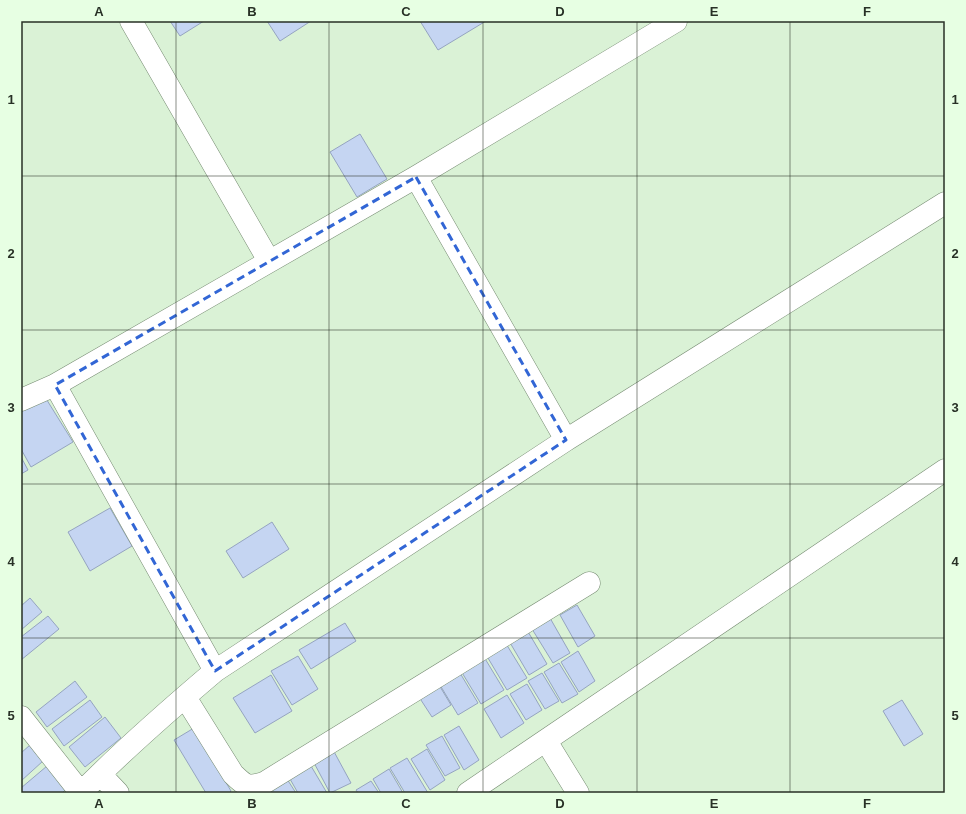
<svg xmlns="http://www.w3.org/2000/svg" width="966" height="814" font-family="Arial,sans-serif">
<rect width="100%" height="100%" fill="#daf2d6"/>
<path fill="#c5d5f2" stroke="#95a4c0" d="M 170,21 L 204,21 L 180,36 Z
M 267,21 L 311,21 L 280,41 Z
M 420,21 L 486,21 L 438,50 Z
M 360,134 L 387,179 L 357,197 L 330,152 Z
M 45,397 L 73,442 L 31,467 L 21,449 L 21,412 Z
M 21,457 L 28,470 L 21,474 Z
M 110,508 L 132,546 L 90,571 L 68,532 Z
M 272,522 L 289,549 L 243,578 L 226,551 Z
M 30,598 L 42,612 L 21,630 L 21,606 Z
M 577,605 L 595,636 L 578,647 L 560,615 Z
M 48,616 L 59,629 L 21,660 L 21,637 Z
M 550,618 L 570,653 L 553,663 L 532,629 Z
M 345,623 L 356,641 L 311,669 L 299,650 Z
M 527,630 L 547,664 L 529,675 L 509,641 Z
M 505,642 L 527,678 L 507,690 L 485,653 Z
M 578,651 L 595,681 L 579,692 L 561,662 Z
M 298,656 L 318,689 L 292,705 L 271,671 Z
M 484,657 L 504,690 L 481,704 L 461,671 Z
M 559,663 L 578,694 L 562,703 L 544,672 Z
M 457,668 L 478,703 L 458,715 L 437,680 Z
M 542,673 L 559,701 L 545,709 L 528,681 Z
M 271,675 L 292,711 L 255,733 L 233,698 Z
M 75,681 L 87,697 L 47,727 L 36,712 Z
M 527,684 L 542,710 L 526,720 L 510,694 Z
M 439,685 L 451,705 L 432,717 L 419,697 Z
M 507,695 L 524,723 L 501,738 L 484,709 Z
M 90,700 L 102,717 L 64,746 L 52,729 Z
M 902,700 L 923,734 L 904,746 L 883,711 Z
M 105,717 L 121,738 L 85,767 L 69,747 Z
M 459,726 L 479,760 L 464,770 L 444,735 Z
M 194,728 L 231,791 L 229,793 L 206,793 L 174,740 Z
M 442,736 L 460,768 L 445,776 L 426,745 Z
M 30,745 L 43,761 L 21,781 L 21,753 Z
M 332,748 L 351,783 L 330,793 L 312,759 Z
M 427,749 L 445,780 L 430,790 L 411,759 Z
M 407,758 L 428,793 L 405,793 L 390,768 Z
M 47,766 L 66,789 L 62,793 L 21,793 L 21,788 Z
M 311,766 L 327,793 L 298,793 L 290,779 Z
M 389,769 L 403,793 L 381,793 L 373,779 Z
M 287,779 L 296,793 L 273,793 L 270,789 Z
M 371,781 L 379,793 L 358,793 L 356,790 Z"/>
<g fill="none" stroke-linecap="round" stroke-linejoin="round">
<defs>
<path id="minor" d="M 131,21 L 269,261
M 416,177 L 566,440
M 21,400 L 55,385
M 215,671 L 55,385 L 416,177 L 676,21
M 185,697 L 233,774 C 245,786 248,788 264,783 L 589,583
M 21,717 L 81,793
M 546,741 L 578,793
M 100,774 L 118,793
M 81,793 C 123,750 169,710 215,671 L 566,440 L 945,203
M 468,793 L 945,470"/>
</defs>
<use href="#minor" stroke="#768b72" stroke-width="23"/>
<use href="#minor" stroke="#fff" stroke-width="22"/>
</g>
<path fill="none" stroke="#3266d5" stroke-width="3" stroke-dasharray="8 5" stroke-linejoin="round" d="M 416,177 L 566,440 L 215,671 L 55,385 Z"/>
<path fill="none" stroke="#283126" stroke-width="1" stroke-opacity="0.55" d="M 176,21 L 176,793M 329,21 L 329,793M 483,21 L 483,793M 637,21 L 637,793M 790,21 L 790,793M 21,176 L 945,176M 21,330 L 945,330M 21,484 L 945,484M 21,638 L 945,638"/>
<rect width="966" height="814" fill="none" stroke="#e7ffe3" stroke-width="44"/>
<rect x="22" y="22" width="922" height="770" fill="none" stroke="#283126" stroke-width="1.5"/>
<g font-size="13" text-anchor="middle" font-weight="bold" fill="#283126">
<text x="99" y="16">A</text>
<text x="252" y="16">B</text>
<text x="406" y="16">C</text>
<text x="560" y="16">D</text>
<text x="714" y="16">E</text>
<text x="867" y="16">F</text>
<text x="11" y="104">1</text>
<text x="955" y="104">1</text>
<text x="11" y="258">2</text>
<text x="955" y="258">2</text>
<text x="11" y="412">3</text>
<text x="955" y="412">3</text>
<text x="11" y="566">4</text>
<text x="955" y="566">4</text>
<text x="11" y="720">5</text>
<text x="955" y="720">5</text>
<text x="99" y="808">A</text>
<text x="252" y="808">B</text>
<text x="406" y="808">C</text>
<text x="560" y="808">D</text>
<text x="714" y="808">E</text>
<text x="867" y="808">F</text>
</g>
</svg>
